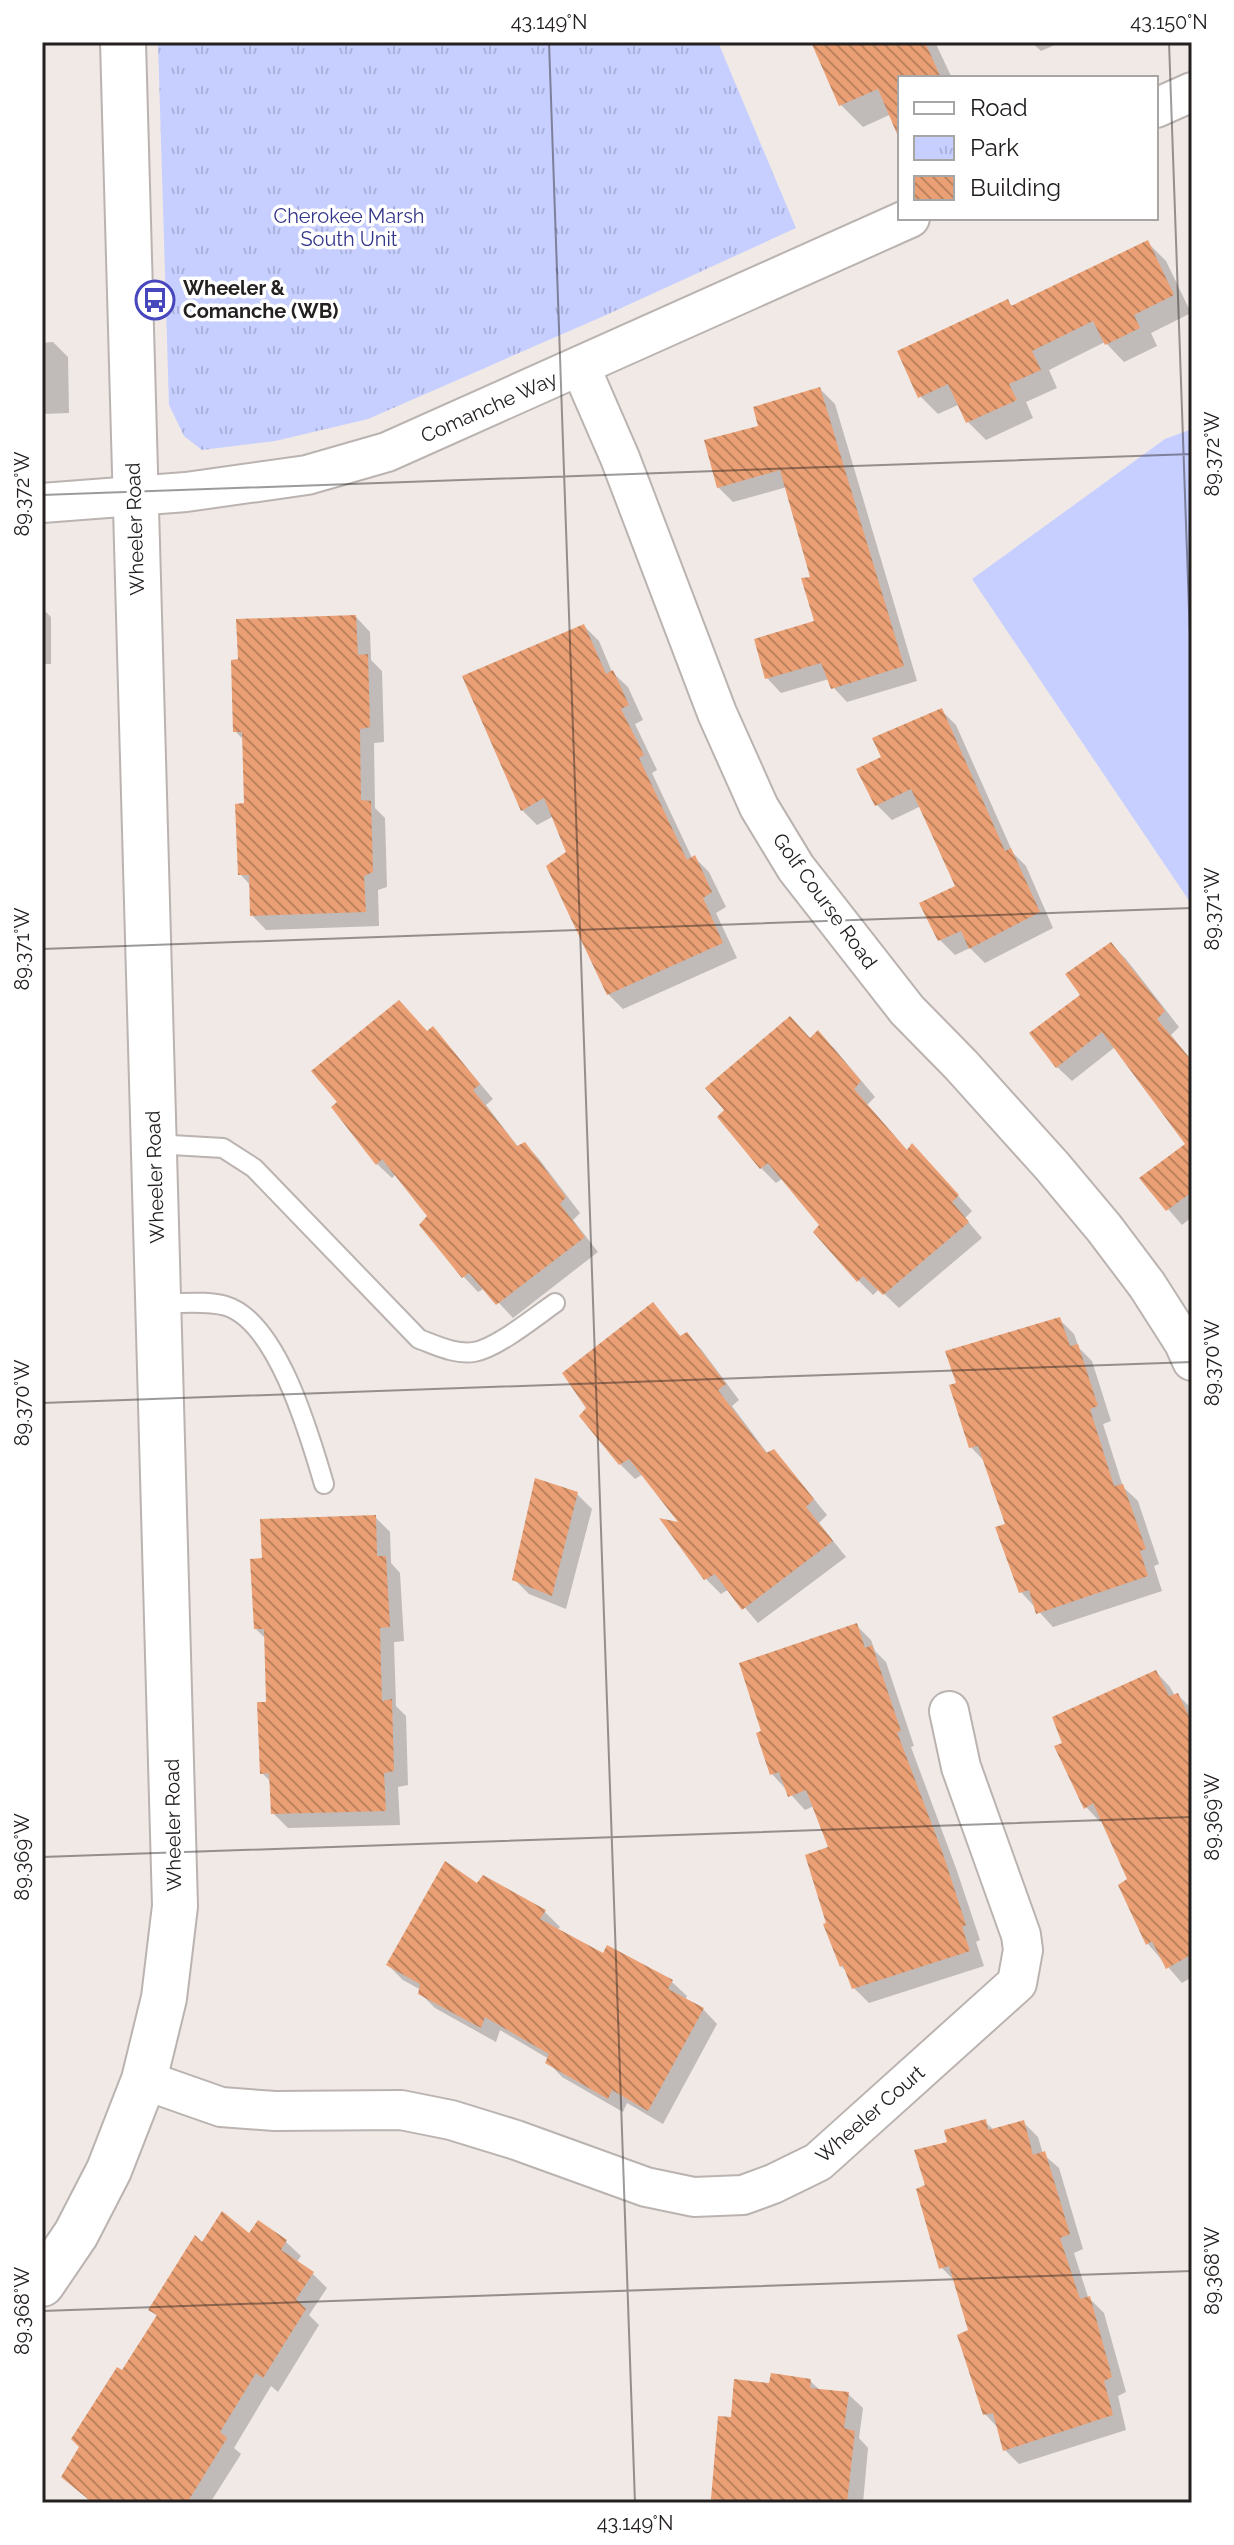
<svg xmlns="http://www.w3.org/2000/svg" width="1234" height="2545" font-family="Raleway,sans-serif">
<defs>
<pattern id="park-tufts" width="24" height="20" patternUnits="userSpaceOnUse" patternTransform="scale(2)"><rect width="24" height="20" fill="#c6cfff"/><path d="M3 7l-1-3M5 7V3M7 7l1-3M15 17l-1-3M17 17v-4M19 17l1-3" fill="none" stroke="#aab1da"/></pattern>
<pattern id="building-back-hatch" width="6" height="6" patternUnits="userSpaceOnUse" patternTransform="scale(2)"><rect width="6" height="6" fill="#eaa074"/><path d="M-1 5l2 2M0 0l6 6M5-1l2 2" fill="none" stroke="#bd825f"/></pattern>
</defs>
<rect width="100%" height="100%" fill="#f0e9e6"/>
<path fill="#c6cfff" d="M 1192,429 L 1192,905 L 972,579 L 1165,439 Z"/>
<path fill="url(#park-tufts)" d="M 158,42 L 718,42 L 796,228 L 606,315 L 368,419 L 275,441 L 202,450 L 184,436 L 169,405 Z"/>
<path fill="#0003" d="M 831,42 L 935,42 L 952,78 L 900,78 L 900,113 L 898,111 L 863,127 L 841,105 Z
M 1031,42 L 1062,42 L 1041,51 Z
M 1148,243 L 1166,261 L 1191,313 L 1151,333 L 1157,346 L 1124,362 L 1105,342 L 1049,370 L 1057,388 L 1026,402 L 1033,418 L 986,440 L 968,422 L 960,404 L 938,414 L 920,396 L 1008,302 L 1014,307 Z
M 53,342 L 68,357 L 69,413 L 42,414 L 42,343 Z
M 820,389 L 835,404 L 917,681 L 847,702 L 833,687 L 829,679 L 781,693 L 767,678 L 816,622 L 812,578 L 787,487 L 733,502 L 718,487 L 761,427 Z
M 42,608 L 51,617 L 51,664 L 42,664 Z
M 356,617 L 370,632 L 371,660 L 382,671 L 384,742 L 374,743 L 375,808 L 385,818 L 387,887 L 378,890 L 379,926 L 266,930 L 252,915 L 251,886 L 240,874 L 246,804 L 244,740 L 235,731 Z
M 584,626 L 599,641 L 612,672 L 628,687 L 643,720 L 635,724 L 657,770 L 652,773 L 692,858 L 694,857 L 709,872 L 726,907 L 716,913 L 737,958 L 623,1009 L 608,994 L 569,853 L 554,816 L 537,825 L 522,810 Z
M 941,710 L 956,725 L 1013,853 L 1026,866 L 1053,928 L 985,963 L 970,948 L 955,955 L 940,940 L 922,904 L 958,887 L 921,806 L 892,820 L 877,805 L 884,758 Z
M 1111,944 L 1126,959 L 1179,1027 L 1171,1035 L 1192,1061 L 1192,1217 L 1182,1225 L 1142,1179 L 1188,1144 L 1115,1047 L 1072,1081 L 1057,1067 L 1083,995 Z
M 433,1028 L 493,1099 L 486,1105 L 519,1148 L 525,1144 L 539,1159 L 580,1213 L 573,1220 L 598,1252 L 513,1318 L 485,1288 L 478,1292 L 464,1277 L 430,1216 L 396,1174 L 392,1178 L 377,1164 L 428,1033 Z
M 811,1040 L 833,1047 L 875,1097 L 867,1105 L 908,1152 L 927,1161 L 972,1211 L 965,1218 L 982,1238 L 899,1308 L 879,1289 L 873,1295 L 859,1281 L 815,1232 L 822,1225 L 783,1178 L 776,1183 L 761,1168 Z
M 652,1305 L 682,1338 L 686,1335 L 701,1349 L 739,1400 L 732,1406 L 768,1454 L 773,1452 L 788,1467 L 827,1515 L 819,1523 L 846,1557 L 758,1623 L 729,1589 L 721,1594 L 706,1579 L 664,1521 L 683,1525 L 643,1474 L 635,1479 L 620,1464 Z
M 1059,1319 L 1074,1334 L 1079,1348 L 1092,1361 L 1111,1421 L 1103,1424 L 1123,1487 L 1138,1501 L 1159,1564 L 1154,1566 L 1162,1591 L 1053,1627 L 1021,1592 L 1008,1525 L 985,1462 L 971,1447 Z
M 577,1494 L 592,1509 L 566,1609 L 529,1594 L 514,1579 Z
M 375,1517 L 390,1532 L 391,1563 L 400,1573 L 404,1641 L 394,1642 L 396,1706 L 406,1716 L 408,1785 L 398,1787 L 400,1825 L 288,1828 L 273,1813 L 272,1783 L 262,1773 L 268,1704 L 266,1639 L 255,1628 L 264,1559 Z
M 856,1625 L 871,1640 L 875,1651 L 886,1662 L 914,1746 L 911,1747 L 957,1871 L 980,1940 L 976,1942 L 984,1966 L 869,2003 L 854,1988 L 848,1973 L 841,1966 L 830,1849 L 814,1806 L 805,1810 L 772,1774 Z
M 1156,1672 L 1170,1687 L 1175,1696 L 1178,1695 L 1192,1709 L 1192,1977 L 1182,1983 L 1148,1944 L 1120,1886 L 1129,1880 L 1103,1820 L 1100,1822 L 1086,1807 Z
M 483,1878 L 545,1912 L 560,1927 L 557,1930 L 604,1956 L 672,1982 L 687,1996 L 685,2000 L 703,2009 L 717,2024 L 663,2124 L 627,2103 L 623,2112 L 562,2077 L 548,2062 L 549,2059 L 500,2030 L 496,2042 L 435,2008 L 420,1993 L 421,1990 L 403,1980 L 388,1965 L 477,1886 Z
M 985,2122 L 994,2130 L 1023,2122 L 1038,2137 L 1043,2154 L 1059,2168 L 1083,2249 L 1074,2253 L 1088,2297 L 1104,2313 L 1126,2392 L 1118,2396 L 1126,2430 L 1019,2464 L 1005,2450 L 999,2429 L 985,2414 L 970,2331 L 956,2282 L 941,2267 L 927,2186 L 949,2143 Z
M 249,2236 L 286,2242 L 301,2256 L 296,2263 L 313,2274 L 327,2288 L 309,2315 L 319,2325 L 278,2392 L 271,2386 L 234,2448 L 241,2454 L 210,2503 L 89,2503 L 90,2501 L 63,2477 L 123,2372 L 158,2317 L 150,2310 L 202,2245 Z
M 810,2381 L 821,2391 L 848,2394 L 863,2408 L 859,2438 L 868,2448 L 863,2503 L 717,2503 L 713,2499 L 732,2420 L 771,2385 Z"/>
<path fill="url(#building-back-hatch)" d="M 811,42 L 925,42 L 941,78 L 900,78 L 900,141 L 878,89 L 839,106 Z
M 1148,240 L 1174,295 L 1134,315 L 1140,328 L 1105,345 L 1093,321 L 1032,351 L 1041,370 L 1009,384 L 1017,400 L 966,423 L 948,384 L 918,398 L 897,351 L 1008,299 L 1011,306 Z
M 820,387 L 904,666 L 831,689 L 821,663 L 765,679 L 754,639 L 814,621 L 801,578 L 810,577 L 780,470 L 717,488 L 704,440 L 758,426 L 753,407 Z
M 356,615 L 358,655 L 368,654 L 370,727 L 360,729 L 361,800 L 371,801 L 373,872 L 364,876 L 366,912 L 250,916 L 249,875 L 238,875 L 235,804 L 244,803 L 242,732 L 233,732 L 231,660 L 238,659 L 236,619 Z
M 584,624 L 606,674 L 613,670 L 629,705 L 621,709 L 644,755 L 639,758 L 687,860 L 695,855 L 712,892 L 703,898 L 723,943 L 607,995 L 546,866 L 566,852 L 544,798 L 521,811 L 462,676 Z
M 942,708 L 1005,851 L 1011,848 L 1040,912 L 969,949 L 961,931 L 938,941 L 919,903 L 955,886 L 911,789 L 875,806 L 856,769 L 881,757 L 872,738 Z
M 1111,942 L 1165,1011 L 1157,1019 L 1192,1061 L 1192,1192 L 1166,1211 L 1139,1178 L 1185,1144 L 1102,1032 L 1056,1068 L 1029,1033 L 1080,995 L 1065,974 Z
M 399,1000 L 427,1031 L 433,1026 L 480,1084 L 473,1090 L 517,1146 L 525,1142 L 566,1197 L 560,1204 L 585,1237 L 496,1305 L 469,1273 L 462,1278 L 419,1225 L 427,1216 L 382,1159 L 376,1165 L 331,1107 L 337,1102 L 311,1071 Z
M 790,1016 L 810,1038 L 818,1030 L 861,1081 L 854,1089 L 907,1150 L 912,1143 L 959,1195 L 952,1202 L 969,1222 L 883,1295 L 863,1276 L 857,1282 L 813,1232 L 819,1225 L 768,1163 L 760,1169 L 717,1117 L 724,1110 L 705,1088 Z
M 653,1302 L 680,1336 L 687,1332 L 726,1384 L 718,1390 L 766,1453 L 774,1449 L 814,1499 L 806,1507 L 833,1541 L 742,1610 L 715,1574 L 704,1580 L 659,1518 L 678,1522 L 629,1459 L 619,1465 L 579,1416 L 586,1408 L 562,1373 Z
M 1060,1317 L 1070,1346 L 1078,1344 L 1098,1406 L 1090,1409 L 1114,1486 L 1123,1484 L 1146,1549 L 1140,1551 L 1148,1576 L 1036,1614 L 1029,1590 L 1019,1593 L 995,1527 L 1005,1524 L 978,1446 L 969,1448 L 949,1385 L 956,1383 L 945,1351 Z
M 535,1478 L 578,1492 L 552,1596 L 512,1580 Z
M 376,1515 L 377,1556 L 386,1556 L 390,1627 L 380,1628 L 382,1701 L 392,1699 L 394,1771 L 384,1773 L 386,1811 L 271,1814 L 269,1773 L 260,1774 L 257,1702 L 266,1702 L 264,1629 L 254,1629 L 250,1559 L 262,1558 L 260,1519 Z
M 857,1623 L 865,1648 L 872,1645 L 901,1731 L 897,1732 L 943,1854 L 966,1925 L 962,1927 L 970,1951 L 852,1989 L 843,1965 L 840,1967 L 823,1924 L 826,1923 L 805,1855 L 828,1847 L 806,1790 L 788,1797 L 779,1772 L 770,1775 L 756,1733 L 761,1731 L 739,1663 Z
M 1156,1670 L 1169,1696 L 1178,1693 L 1192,1723 L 1192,1954 L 1166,1969 L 1152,1941 L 1146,1945 L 1118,1885 L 1127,1879 L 1093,1803 L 1084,1809 L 1054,1746 L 1062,1743 L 1052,1717 Z
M 445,1861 L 477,1883 L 483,1875 L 546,1910 L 540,1919 L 603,1953 L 607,1945 L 673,1980 L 668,1989 L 704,2008 L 648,2111 L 612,2090 L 608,2099 L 545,2063 L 549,2054 L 485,2017 L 481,2028 L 418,1994 L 420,1984 L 386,1965 Z
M 986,2119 L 988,2130 L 1024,2120 L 1033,2155 L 1045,2151 L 1070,2234 L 1060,2238 L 1080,2299 L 1090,2296 L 1112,2377 L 1104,2381 L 1113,2415 L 1003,2451 L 993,2413 L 983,2415 L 957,2335 L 968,2330 L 949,2266 L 939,2269 L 916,2189 L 925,2185 L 914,2150 L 947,2142 L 944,2130 Z
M 222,2211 L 249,2233 L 258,2220 L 287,2240 L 281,2250 L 314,2272 L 296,2299 L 306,2309 L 263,2378 L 256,2373 L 220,2432 L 227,2438 L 187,2503 L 93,2503 L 61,2477 L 79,2447 L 71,2439 L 117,2367 L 122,2370 L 157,2315 L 148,2310 L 195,2235 L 202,2242 Z
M 771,2373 L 811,2379 L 810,2388 L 849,2392 L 844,2428 L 855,2431 L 847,2503 L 727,2503 L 711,2499 L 718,2416 L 731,2417 L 734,2379 L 769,2383 Z"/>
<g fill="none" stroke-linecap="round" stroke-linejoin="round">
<defs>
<path id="service" d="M 154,1144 L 223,1148 L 254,1168 L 419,1339 C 436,1345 455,1355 474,1352 C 497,1348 535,1317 555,1303
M 159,1303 C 180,1304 206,1300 226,1306 C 278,1322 310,1437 324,1484"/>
<path id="minor" d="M 1156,108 L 1192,92
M 580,366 L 620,458 L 717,713 L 759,807 L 796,868 L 907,1010 L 961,1065 L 1052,1166 L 1104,1228 L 1147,1285 L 1184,1343 L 1192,1361
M 42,503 L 186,492 L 307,475 L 387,452 L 910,218
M 144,2080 L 221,2107 L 275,2111 L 401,2110 L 451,2120 L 516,2140 L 646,2187 L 694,2197 L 743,2195 L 773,2184 L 818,2162 L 1017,1983 L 1023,1950 L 1021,1935 L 961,1767 L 949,1711"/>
<path id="tertiary" d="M 42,2284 L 76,2234 L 109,2170 L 144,2080 L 164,1998 L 175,1906 L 123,42"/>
</defs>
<use href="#service" stroke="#bab3b0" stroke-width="22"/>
<use href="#minor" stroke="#bab3b0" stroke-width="42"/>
<use href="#tertiary" stroke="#bab3b0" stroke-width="48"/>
<use href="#service" stroke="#fff" stroke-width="18"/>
<use href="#minor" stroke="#fff" stroke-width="38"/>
<use href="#tertiary" stroke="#fff" stroke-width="44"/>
</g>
<path fill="none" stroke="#23201f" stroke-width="2" stroke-opacity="0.45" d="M 549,42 L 635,2503M 1169,42 L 1192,694M 42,495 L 1192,454M 42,949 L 1192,908M 42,1403 L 1192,1362M 42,1857 L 1192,1817M 42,2311 L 1192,2271"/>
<defs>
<symbol id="bus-ring" viewBox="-11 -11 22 22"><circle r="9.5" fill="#fff" stroke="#4747bd" stroke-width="1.5"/><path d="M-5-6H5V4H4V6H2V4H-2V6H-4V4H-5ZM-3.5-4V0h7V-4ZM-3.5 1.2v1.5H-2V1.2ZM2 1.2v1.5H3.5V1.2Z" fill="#4747bd"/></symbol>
</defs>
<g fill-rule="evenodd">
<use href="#bus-ring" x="133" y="278" width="44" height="44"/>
</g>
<g text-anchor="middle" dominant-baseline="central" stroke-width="7" stroke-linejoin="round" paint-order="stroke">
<g font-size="20" fill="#34368a" stroke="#fff">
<text x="349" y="216">Cherokee Marsh<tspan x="349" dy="23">South Unit</tspan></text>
</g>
<g font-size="20" font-weight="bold" fill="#23201f" stroke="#fff" text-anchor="start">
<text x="183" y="288">Wheeler &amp;<tspan x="183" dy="23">Comanche (WB)</tspan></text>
</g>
<g font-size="20" fill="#23201f" stroke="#fff">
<text transform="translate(489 407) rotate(-24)">Comanche Way</text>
<text transform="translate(135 529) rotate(-92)">Wheeler Road</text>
<text transform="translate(825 901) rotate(54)">Golf Course Road</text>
<text transform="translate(155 1177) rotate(-92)">Wheeler Road</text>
<text transform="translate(173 1825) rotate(-91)">Wheeler Road</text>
<text transform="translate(870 2114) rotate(-41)">Wheeler Court</text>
</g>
</g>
<rect width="1234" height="2545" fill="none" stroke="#ffffff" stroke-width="88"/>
<rect x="898" y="76" width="260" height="144" fill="#ffffff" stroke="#a7a6a5" stroke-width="2"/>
<rect x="914" y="102" width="40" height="12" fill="#ffffff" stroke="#a7a6a5" stroke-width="2"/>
<text x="970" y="116" font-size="24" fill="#23201f">Road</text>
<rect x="914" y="136" width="40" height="24" fill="url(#park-tufts)" stroke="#a7a6a5" stroke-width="2"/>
<text x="970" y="156" font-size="24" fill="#23201f">Park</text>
<rect x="914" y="176" width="40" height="24" fill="url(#building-back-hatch)" stroke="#a7a6a5" stroke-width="2"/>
<text x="970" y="196" font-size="24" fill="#23201f">Building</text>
<rect x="44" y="44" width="1146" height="2457" fill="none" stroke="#23201f" stroke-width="3"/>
<g font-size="20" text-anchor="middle" fill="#23201f">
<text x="549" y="29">43.149°N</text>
<text x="1169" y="29">43.150°N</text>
<text transform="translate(1212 454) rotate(-90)" y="7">89.372°W</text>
<text transform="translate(22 494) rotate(-90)" y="7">89.372°W</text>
<text transform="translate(1212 909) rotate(-90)" y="7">89.371°W</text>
<text transform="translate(22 949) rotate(-90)" y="7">89.371°W</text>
<text transform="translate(1212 1363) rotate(-90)" y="7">89.370°W</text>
<text transform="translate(22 1403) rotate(-90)" y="7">89.370°W</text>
<text transform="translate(1212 1817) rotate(-90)" y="7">89.369°W</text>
<text transform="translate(22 1857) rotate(-90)" y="7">89.369°W</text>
<text transform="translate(1212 2271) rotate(-90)" y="7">89.368°W</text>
<text transform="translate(22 2311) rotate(-90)" y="7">89.368°W</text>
<text x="635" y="2530">43.149°N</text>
</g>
</svg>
